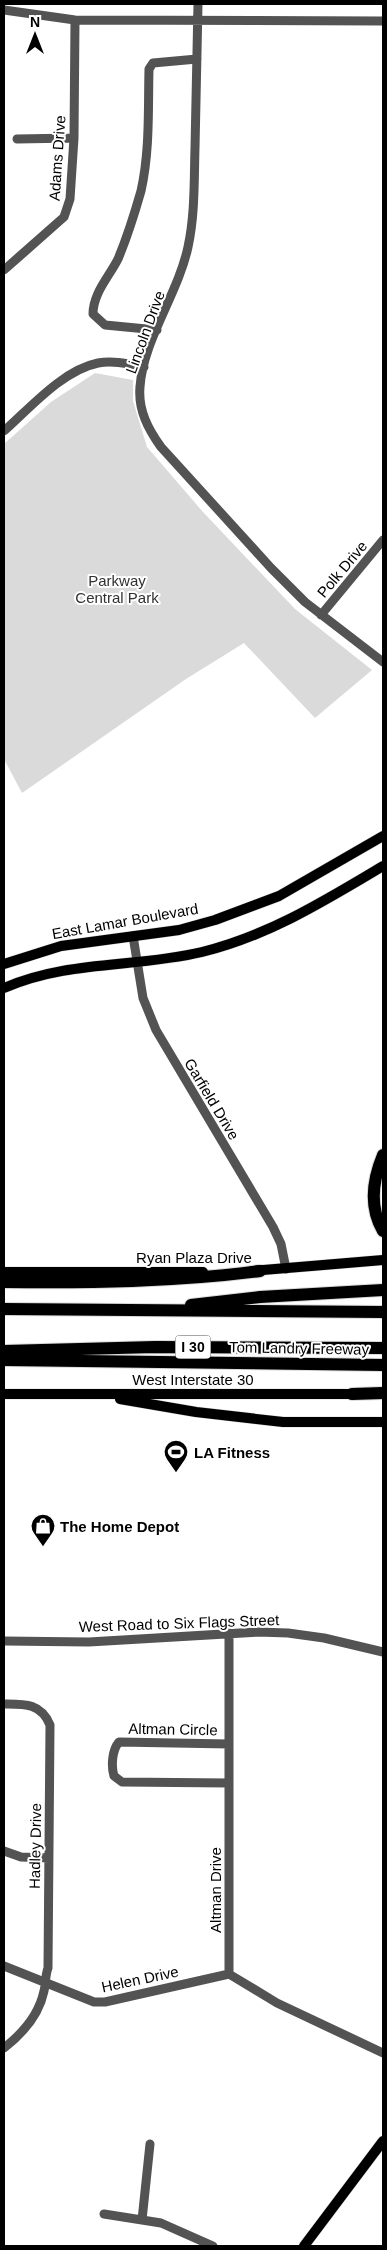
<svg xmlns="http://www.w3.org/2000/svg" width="387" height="2250" font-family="Arial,sans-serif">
<rect width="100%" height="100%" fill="#fff"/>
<path fill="#dadada" d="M 95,373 L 133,380 L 133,401 L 147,447 L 203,512 L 295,609 L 372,670 L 315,718 L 244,643 L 186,679 L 22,793 L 4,759 L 4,444 L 51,402 Z"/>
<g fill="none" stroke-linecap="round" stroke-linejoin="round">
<defs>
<path id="major" d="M 4,964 L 61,946 L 179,930 L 215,920 L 279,896 L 383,836
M 4,988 C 68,960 135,968 202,952 C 268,936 326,900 383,866
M 252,1271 L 383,1260
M 4,1272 L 203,1272
M 4,1394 L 358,1394
M 120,1399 L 196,1412 L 283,1422 L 383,1422
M 304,2246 L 383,2141"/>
<path id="highway" d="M 383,1155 C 373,1179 369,1207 383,1231
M 4,1282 C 89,1283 175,1282 260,1271
M 191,1305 L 260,1297 L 383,1290
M 4,1309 L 383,1312
M 4,1351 L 155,1347 L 383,1348
M 4,1360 L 383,1365
M 352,1394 L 383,1393"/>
</defs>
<use href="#major" stroke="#dbdbdb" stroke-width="11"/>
<use href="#highway" stroke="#dbdbdb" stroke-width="14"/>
<path stroke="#535353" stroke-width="9" d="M 198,4 C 197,52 196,100 195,148 C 194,181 195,215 188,247 C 178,294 143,340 140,387 C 138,410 148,429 161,447 L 271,568 L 305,602 L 383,662
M 4,10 L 75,20 L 383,21
M 17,139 L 74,138
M 4,270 L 64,217 L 70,199 L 74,138 L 75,20
M 157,330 L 105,325 L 93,314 C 93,293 109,277 118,259 C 126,240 135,212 141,191 C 150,151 148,109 149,69 L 153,63 L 197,59
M 4,431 C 30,408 63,370 98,363 C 113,360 129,364 144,367
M 321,615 L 383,540
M 133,936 L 143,998 L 156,1030 L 273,1227 L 281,1244 L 286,1269
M 4,1641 L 89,1642 L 258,1632 L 288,1633 L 324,1638 L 383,1652
M 4,1704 C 24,1704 41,1703 50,1725 L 48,1968 C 45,1976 46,1984 44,1991 C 39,2015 22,2034 4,2048
M 228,1783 L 122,1782 L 114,1776 C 111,1766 112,1750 119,1742 L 229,1744
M 4,1851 L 21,1857 L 49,1858
M 4,1966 L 94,2002 L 105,2002 L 229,1974
M 229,1974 L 229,1633
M 229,1974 L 277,2003 L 383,2053
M 104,2214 L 161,2223 L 213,2246
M 142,2220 L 150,2144"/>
<use href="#major" stroke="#000" stroke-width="10"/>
<use href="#highway" stroke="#000" stroke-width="12"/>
</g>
<defs>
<symbol id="stadium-pin" viewBox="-11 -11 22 30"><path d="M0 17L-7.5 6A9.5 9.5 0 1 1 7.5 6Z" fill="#000" stroke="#fff"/><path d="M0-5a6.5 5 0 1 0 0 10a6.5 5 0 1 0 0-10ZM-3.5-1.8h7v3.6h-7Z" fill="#fff"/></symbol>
<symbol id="shop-pin" viewBox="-11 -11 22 30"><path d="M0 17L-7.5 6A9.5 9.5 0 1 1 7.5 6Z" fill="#000" stroke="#fff"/><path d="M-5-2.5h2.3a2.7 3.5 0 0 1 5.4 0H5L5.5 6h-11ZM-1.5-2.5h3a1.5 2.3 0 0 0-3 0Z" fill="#fff"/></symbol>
</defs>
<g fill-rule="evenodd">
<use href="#stadium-pin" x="162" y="1438" width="28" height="38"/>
<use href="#shop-pin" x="29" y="1512" width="28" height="38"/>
</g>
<g text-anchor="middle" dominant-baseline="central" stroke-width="4" stroke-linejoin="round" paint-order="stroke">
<rect fill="#fff" stroke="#4c4c4c" stroke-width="1" x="175.5" y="1335.5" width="35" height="23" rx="4"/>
<g font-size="14" font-weight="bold" fill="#000">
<text x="193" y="1347">I 30</text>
</g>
<g font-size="15" fill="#000" stroke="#fff">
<text transform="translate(57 158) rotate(-86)">Adams Drive</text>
<text transform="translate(145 332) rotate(-70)">Lincoln Drive</text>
<text transform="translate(342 569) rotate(-50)">Polk Drive</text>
<text transform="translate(125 921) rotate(-10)">East Lamar Boulevard</text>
<text transform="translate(212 1099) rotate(59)">Garfield Drive</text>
<text x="194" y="1257">Ryan Plaza Drive</text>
<text transform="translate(299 1348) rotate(1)">Tom Landry Freeway</text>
<text x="193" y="1379">West Interstate 30</text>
<text transform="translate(179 1623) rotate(-2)">West Road to Six Flags Street</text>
<text transform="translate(173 1729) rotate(1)">Altman Circle</text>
<text transform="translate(35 1846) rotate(-89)">Hadley Drive</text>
<text transform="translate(215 1890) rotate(-90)">Altman Drive</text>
<text transform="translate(140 1979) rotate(-12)">Helen Drive</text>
</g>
<g font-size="15" fill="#313131" stroke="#fff">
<text x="117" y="580">Parkway<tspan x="117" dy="17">Central Park</tspan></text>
</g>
<g font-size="15" font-weight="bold" fill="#000" stroke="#fff" text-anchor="start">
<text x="194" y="1452">LA Fitness</text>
<text x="60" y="1526">The Home Depot</text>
</g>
</g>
<rect width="387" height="2250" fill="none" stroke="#000000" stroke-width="10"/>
<g transform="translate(35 35)" stroke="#ffffff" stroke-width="4" paint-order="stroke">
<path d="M0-4L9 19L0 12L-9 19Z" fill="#000000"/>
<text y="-8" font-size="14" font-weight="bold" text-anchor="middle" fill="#000000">N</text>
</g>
</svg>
